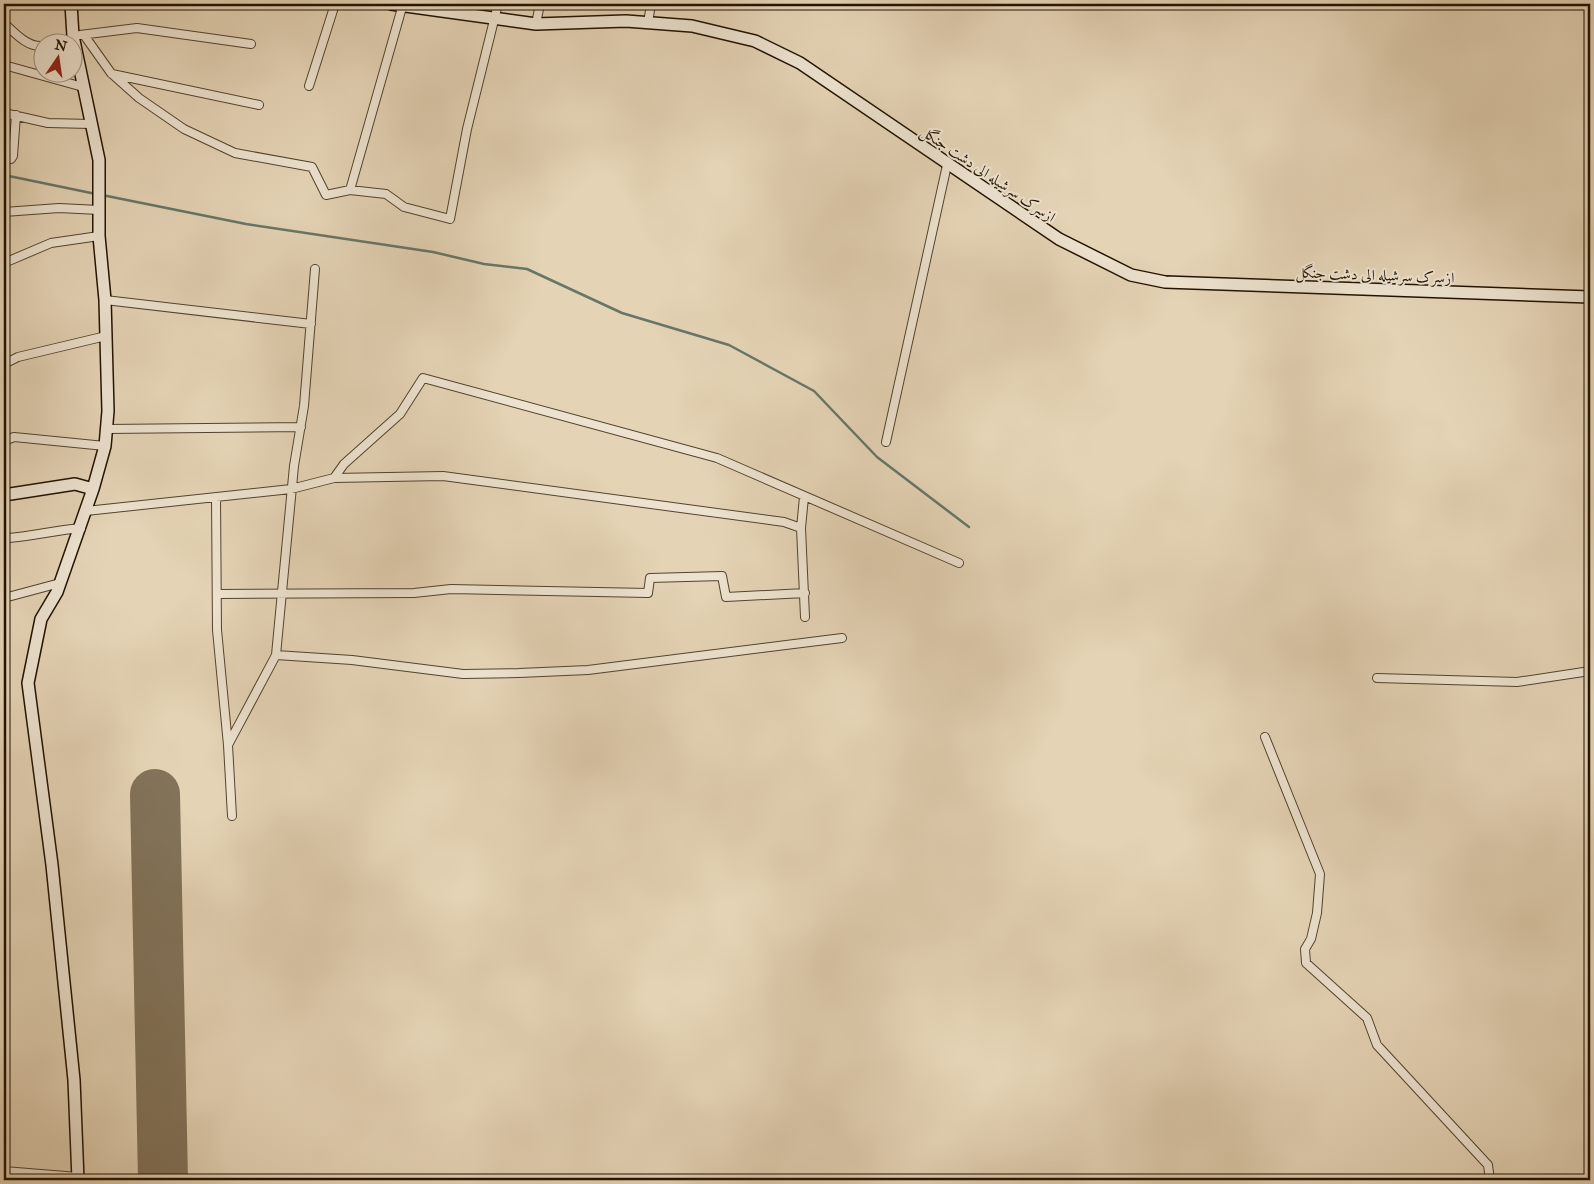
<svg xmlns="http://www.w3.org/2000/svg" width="1594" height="1184" font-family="'IM FELL Great Primer',Amiri,serif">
<rect width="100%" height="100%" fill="#e4d3b5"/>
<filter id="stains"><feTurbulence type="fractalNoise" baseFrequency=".004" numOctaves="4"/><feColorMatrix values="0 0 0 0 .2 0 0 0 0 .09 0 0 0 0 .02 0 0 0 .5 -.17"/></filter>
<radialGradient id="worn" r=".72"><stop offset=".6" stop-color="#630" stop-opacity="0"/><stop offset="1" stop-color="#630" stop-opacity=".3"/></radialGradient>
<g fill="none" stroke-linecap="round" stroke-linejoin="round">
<path stroke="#677668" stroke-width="2.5" d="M 4,175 L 96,194
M 102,195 L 246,224 L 433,252 L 484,264 L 527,269 L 622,313 L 729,345 L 814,391 L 877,457 L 969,527"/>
<path stroke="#82735a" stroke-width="50" d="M 155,794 L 163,1180"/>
<defs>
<path id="street" d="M 4,23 C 15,33 27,47 42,46
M 648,23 L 651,4
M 536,24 L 540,4
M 80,35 L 137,28 L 251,44
M 84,35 L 111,73 L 139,98 L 184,129 L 235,153 L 312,167 L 326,195 L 350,190 L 386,194 L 404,207 L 450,219 L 467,129 L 498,4
M 4,65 L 83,87
M 112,74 L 259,105
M 309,86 L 335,4
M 4,113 L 48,123 L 91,124
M 4,159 L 11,159 L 13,156 L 16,115
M 350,190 L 403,4
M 4,212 L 59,208 L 99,210
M 4,263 L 51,243 L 99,236
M 105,300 L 311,324
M 4,364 L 18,357 L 106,336
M 106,429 L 301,427
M 4,441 L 14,437 L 105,446
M 886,442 L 947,165
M 334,478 L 344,464 L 400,414 L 423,378 L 717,458 L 959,563
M 216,497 L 217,630 L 228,745 L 232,816
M 804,497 L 801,528 L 805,617
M 86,511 L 291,489 L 334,478 L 443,476 L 784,522 L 801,528
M 9,538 C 34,536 56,530 81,528
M 217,594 L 414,593 L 451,589 L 648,593 L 650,578 L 722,576 L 726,597 L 805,593
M 4,598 L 60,583
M 276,655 L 352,660 L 463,674 L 519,673 L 588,670 L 842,638
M 1377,678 L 1517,682 L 1590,671
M 1265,737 L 1320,874 L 1317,913 L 1311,939 L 1305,949 L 1306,963 L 1367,1018 L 1377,1045 L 1488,1165 L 1490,1180
M 228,745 L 276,655 L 294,466 L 304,406 L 315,269
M 4,1171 L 78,1177"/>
<path id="secondary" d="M 71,4 L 73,36 L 99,160 L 99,236 L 105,300 L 108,411 L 105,446 L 93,489 L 57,592 L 41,619 L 28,683 L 52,865 L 74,1080 L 78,1180
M 391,4 L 536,24 L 626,21 L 692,26 L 755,41 L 800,63 L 1059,239 L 1131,275 L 1165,282 L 1590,297
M 4,495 L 75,484 L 93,489"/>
</defs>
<use href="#street" stroke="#52432d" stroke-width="10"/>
<use href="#secondary" stroke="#211300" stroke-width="14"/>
<use href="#street" stroke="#ede2cf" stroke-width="8"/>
<use href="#secondary" stroke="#ede2cf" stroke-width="11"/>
</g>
<g text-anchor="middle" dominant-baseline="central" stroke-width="4" stroke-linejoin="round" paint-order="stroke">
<g font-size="15" fill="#211300" stroke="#ede2cf">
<text transform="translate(988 174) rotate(34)">ازسرک سرشیله الی دشت جنگل</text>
<text transform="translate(1375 275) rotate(2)">ازسرک سرشیله الی دشت جنگل</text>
</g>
</g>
<rect width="1594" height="1184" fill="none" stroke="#e4d3b5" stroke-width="20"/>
<rect x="5" y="5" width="1584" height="1174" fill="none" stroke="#211300" stroke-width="2.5"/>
<rect x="10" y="10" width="1574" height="1164" fill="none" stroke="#211300"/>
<g transform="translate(58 58) rotate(13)"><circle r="24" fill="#ede2cf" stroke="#9b8f7c"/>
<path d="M0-4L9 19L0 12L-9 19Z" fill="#8f2418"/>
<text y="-8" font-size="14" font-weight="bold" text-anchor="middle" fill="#211300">N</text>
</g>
<rect width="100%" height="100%" filter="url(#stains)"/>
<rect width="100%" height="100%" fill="url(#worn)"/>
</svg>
